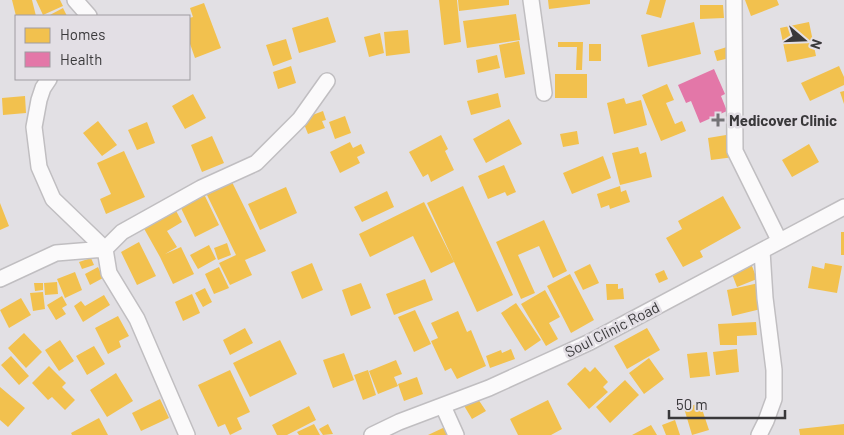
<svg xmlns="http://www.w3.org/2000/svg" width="844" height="435" font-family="Barlow,sans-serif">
<rect width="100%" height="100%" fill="#e2e0e4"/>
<path fill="#f2c14e" d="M 12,0 L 32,0 L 36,16 L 16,16 Z
M 36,0 L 60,0 L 63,6 L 43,15 Z
M 439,0 L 457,0 L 461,42 L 444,45 Z
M 458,0 L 509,0 L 509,5 L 459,11 Z
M 548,0 L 590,0 L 590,4 L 549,9 Z
M 650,0 L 666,0 L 661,18 L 646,14 Z
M 745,0 L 777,0 L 779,5 L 751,16 Z
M 204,3 L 221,48 L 195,58 L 189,41 L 189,18 L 193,17 L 190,8 Z
M 700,5 L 723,5 L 724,18 L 700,19 Z
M 63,8 L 67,16 L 48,16 Z
M 516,14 L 520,40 L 467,48 L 463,21 Z
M 328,17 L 336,42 L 299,53 L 292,28 Z
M 694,22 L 701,54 L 648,67 L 641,35 Z
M 809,22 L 816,56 L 787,62 L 780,28 Z
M 408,30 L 410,53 L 386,56 L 384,32 Z
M 380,33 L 384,53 L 369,57 L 364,37 Z
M 286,39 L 292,59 L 273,66 L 266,45 Z
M 519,41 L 525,74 L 505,78 L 499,45 Z
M 558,42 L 583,42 L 582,70 L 576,70 L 577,47 L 558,47 Z
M 589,44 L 601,44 L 601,61 L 589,61 Z
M 727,47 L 730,58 L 717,61 L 714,51 Z
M 497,55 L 500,68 L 478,73 L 476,60 Z
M 291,66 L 296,83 L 278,89 L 273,72 Z
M 839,66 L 844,77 L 844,85 L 810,101 L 801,83 Z
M 555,74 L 587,74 L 587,98 L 555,98 Z
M 667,84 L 674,100 L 666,103 L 675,124 L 682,121 L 686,131 L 661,141 L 642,95 Z
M 844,91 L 844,104 L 840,92 Z
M 498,93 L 501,107 L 471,115 L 467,101 Z
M 193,94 L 206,118 L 185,129 L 172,106 Z
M 25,96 L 26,113 L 3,115 L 2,98 Z
M 624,98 L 626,104 L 641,100 L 647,125 L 614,134 L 607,103 Z
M 323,111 L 326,120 L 322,121 L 325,128 L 308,134 L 302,119 Z
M 345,116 L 351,133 L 335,139 L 329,122 Z
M 509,119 L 522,144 L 486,163 L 473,139 Z
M 98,121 L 117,145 L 102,156 L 83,133 Z
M 147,122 L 155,143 L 137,150 L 128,130 Z
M 577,131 L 579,144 L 563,147 L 560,134 Z
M 732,134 L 734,157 L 711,160 L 708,138 Z
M 441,135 L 448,149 L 445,151 L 454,170 L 431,182 L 428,174 L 423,177 L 409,152 Z
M 212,136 L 224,163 L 202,172 L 191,145 Z
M 350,142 L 353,148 L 361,144 L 365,153 L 357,157 L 360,163 L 340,173 L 330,152 Z
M 809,144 L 819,162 L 792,177 L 782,160 Z
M 638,147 L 640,154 L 646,152 L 652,177 L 620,185 L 612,153 Z
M 124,151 L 145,197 L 106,214 L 100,199 L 111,194 L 97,163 Z
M 603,156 L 611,178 L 572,194 L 563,173 Z
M 504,165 L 516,192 L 507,196 L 505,192 L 488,199 L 478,176 Z
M 232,182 L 266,251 L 245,260 L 252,275 L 230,285 L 219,263 L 236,255 L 207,195 Z
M 463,186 L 513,295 L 477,312 L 427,203 Z
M 620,186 L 621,192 L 626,190 L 630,202 L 610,209 L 609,205 L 601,208 L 597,194 Z
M 286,187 L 297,213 L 260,230 L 248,204 Z
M 387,191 L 394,207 L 362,222 L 354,207 Z
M 203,192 L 219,225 L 195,237 L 179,204 Z
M 723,196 L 741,228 L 700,251 L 703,257 L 683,267 L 666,238 L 682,229 L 678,221 Z
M 424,202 L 454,262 L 431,273 L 413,236 L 370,257 L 359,234 Z
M 0,203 L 9,226 L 0,230 Z
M 174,207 L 182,222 L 167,231 L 177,247 L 165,254 L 181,247 L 194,274 L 173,284 L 160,257 L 142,225 Z
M 544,220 L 567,271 L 553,278 L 539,246 L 518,255 L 535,293 L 521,299 L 496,242 Z
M 841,232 L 844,232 L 844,255 L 841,255 Z
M 139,242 L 156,276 L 137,285 L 121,252 Z
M 227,243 L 231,255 L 218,260 L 214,248 Z
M 209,245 L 216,259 L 198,269 L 190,255 Z
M 91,258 L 94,265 L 82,269 L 79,262 Z
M 750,261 L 757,279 L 737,287 L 730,269 Z
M 312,263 L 323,290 L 302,299 L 291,272 Z
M 825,263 L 842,266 L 837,293 L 808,288 L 812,266 L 824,269 Z
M 590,264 L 599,283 L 583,290 L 574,272 Z
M 98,267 L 103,278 L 90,285 L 85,274 Z
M 219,267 L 229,288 L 214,294 L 205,274 Z
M 664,270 L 668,279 L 659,283 L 655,274 Z
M 75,272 L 82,290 L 65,298 L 57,279 Z
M 570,274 L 594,320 L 571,333 L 547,286 Z
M 425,279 L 433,300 L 394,315 L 386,294 Z
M 57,282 L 58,294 L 45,295 L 44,283 Z
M 34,283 L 43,283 L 43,290 L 35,291 Z
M 361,283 L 371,308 L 351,316 L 342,290 Z
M 759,283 L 761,309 L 732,316 L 727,290 Z
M 606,284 L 618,284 L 618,289 L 623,288 L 624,299 L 607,300 Z
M 205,288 L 212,302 L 203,307 L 195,293 Z
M 545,290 L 560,317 L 549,323 L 558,339 L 546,346 L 521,304 Z
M 43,292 L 45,309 L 33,311 L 30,293 Z
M 192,294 L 200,313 L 183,321 L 175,302 Z
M 104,295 L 110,305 L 83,322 L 74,306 L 81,301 L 85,306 Z
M 62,296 L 67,305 L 62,308 L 66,314 L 56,320 L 47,305 Z
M 21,298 L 31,315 L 9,328 L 0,310 Z
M 516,303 L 541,340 L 525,351 L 501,313 Z
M 415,310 L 431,344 L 414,352 L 398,317 Z
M 458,311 L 467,332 L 471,330 L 486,366 L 457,379 L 451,368 L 445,371 L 431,341 L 438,338 L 431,323 Z
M 118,316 L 129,336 L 119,341 L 121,347 L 108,354 L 95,328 Z
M 756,322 L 757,335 L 737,336 L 737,345 L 720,345 L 718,324 Z
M 245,328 L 253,343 L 230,355 L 223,340 Z
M 647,328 L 660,350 L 627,369 L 614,346 Z
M 24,333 L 42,352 L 26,368 L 8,348 Z
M 60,340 L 74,361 L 59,371 L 45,350 Z
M 280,340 L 297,374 L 250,397 L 233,363 Z
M 94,346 L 105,364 L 87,375 L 76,356 Z
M 511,349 L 515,359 L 490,368 L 486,356 L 501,350 L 502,353 Z
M 737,349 L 739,372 L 716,375 L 713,352 Z
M 707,352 L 710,376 L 690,378 L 687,354 Z
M 344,353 L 354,380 L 333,388 L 323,360 Z
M 11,356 L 29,376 L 19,385 L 1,365 Z
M 649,358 L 664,379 L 644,394 L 629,373 Z
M 396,360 L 402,374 L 394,377 L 398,386 L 378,394 L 369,371 Z
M 49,366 L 66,383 L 62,387 L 75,400 L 65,410 L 52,397 L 48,400 L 32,383 Z
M 585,367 L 590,372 L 595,367 L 608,382 L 603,387 L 608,392 L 589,409 L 567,384 Z
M 230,370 L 250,412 L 237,418 L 242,429 L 230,435 L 225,424 L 218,427 L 198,385 Z
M 368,370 L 376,395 L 363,400 L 354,375 Z
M 116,373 L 133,401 L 107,417 L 90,390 Z
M 417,377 L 423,394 L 404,401 L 398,384 Z
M 625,380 L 639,395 L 610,423 L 596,407 Z
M 0,387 L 25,408 L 8,427 L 0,420 Z
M 476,396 L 486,411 L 472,419 L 463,404 Z
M 160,399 L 169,418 L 141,431 L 132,413 Z
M 548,400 L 562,429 L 551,435 L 518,435 L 510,419 Z
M 700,403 L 709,430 L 692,435 L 684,408 Z
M 309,406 L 316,420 L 287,435 L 277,435 L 272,425 Z
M 99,418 L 108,435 L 72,435 L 71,433 Z
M 675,420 L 680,435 L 666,435 L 662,425 Z
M 314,424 L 320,435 L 299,435 L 297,432 Z
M 328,424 L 333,434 L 323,435 L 319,429 Z
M 844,424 L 844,435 L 800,435 L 799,429 Z
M 651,425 L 657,435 L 632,435 Z
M 445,427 L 449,435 L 428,435 Z"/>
<path fill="#e377a8" d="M 714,69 L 725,94 L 721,96 L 727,111 L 700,123 L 691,101 L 686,103 L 678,85 Z"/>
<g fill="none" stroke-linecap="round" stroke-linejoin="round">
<defs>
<path id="minor" d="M 75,0 L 89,16
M 531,0 L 544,93
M 734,0 L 735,151 L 779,240
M 49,79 L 43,88 L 39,100 L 34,127 L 39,167 L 53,199 L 105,249
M 0,279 L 56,253 L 105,249
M 443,406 L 456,435
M 187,435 L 137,319 L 109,273 L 105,249 L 122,232 L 201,188 L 256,163 L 300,119 L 327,81
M 372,435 L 399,422 L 489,388 L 590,342 L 844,207
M 759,435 L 766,421 L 774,399 L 774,370 L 765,298 L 762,251"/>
</defs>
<use href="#minor" stroke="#c0bec1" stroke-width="18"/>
<use href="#minor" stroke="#fbfafb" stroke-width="15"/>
</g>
<path fill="#747376" stroke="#e3dfe5" stroke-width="2" d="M715.5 112.5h5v5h5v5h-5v5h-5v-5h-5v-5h5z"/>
<g text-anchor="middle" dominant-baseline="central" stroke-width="5" stroke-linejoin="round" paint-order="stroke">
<g font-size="15" font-weight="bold" fill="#39383a" stroke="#e3dfe5" text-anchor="start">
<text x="729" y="120">Medicover Clinic</text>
</g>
<g font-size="15" fill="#39383a" stroke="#e3dfe5">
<text transform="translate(612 329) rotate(-27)">Soul Clinic Road</text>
</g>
</g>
<rect x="15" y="15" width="175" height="65" fill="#e3dfe5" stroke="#9f9ca1"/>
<rect x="25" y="28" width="25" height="15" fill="#f2c14e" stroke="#9f9ca1"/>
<text x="60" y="40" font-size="15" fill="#39383a">Homes</text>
<rect x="25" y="52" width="25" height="15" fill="#e377a8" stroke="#9f9ca1"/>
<text x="60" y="65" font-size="15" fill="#39383a">Health</text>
<g transform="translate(804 40) rotate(109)" stroke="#e3dfe5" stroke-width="4" paint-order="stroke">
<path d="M0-4L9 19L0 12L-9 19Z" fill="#39383a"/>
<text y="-8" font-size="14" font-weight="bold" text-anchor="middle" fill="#39383a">N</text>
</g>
<path d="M669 410v8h116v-8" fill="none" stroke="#39383a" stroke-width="2.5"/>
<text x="676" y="410" font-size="15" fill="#39383a" stroke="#e3dfe5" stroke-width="4" paint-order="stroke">50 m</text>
</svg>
